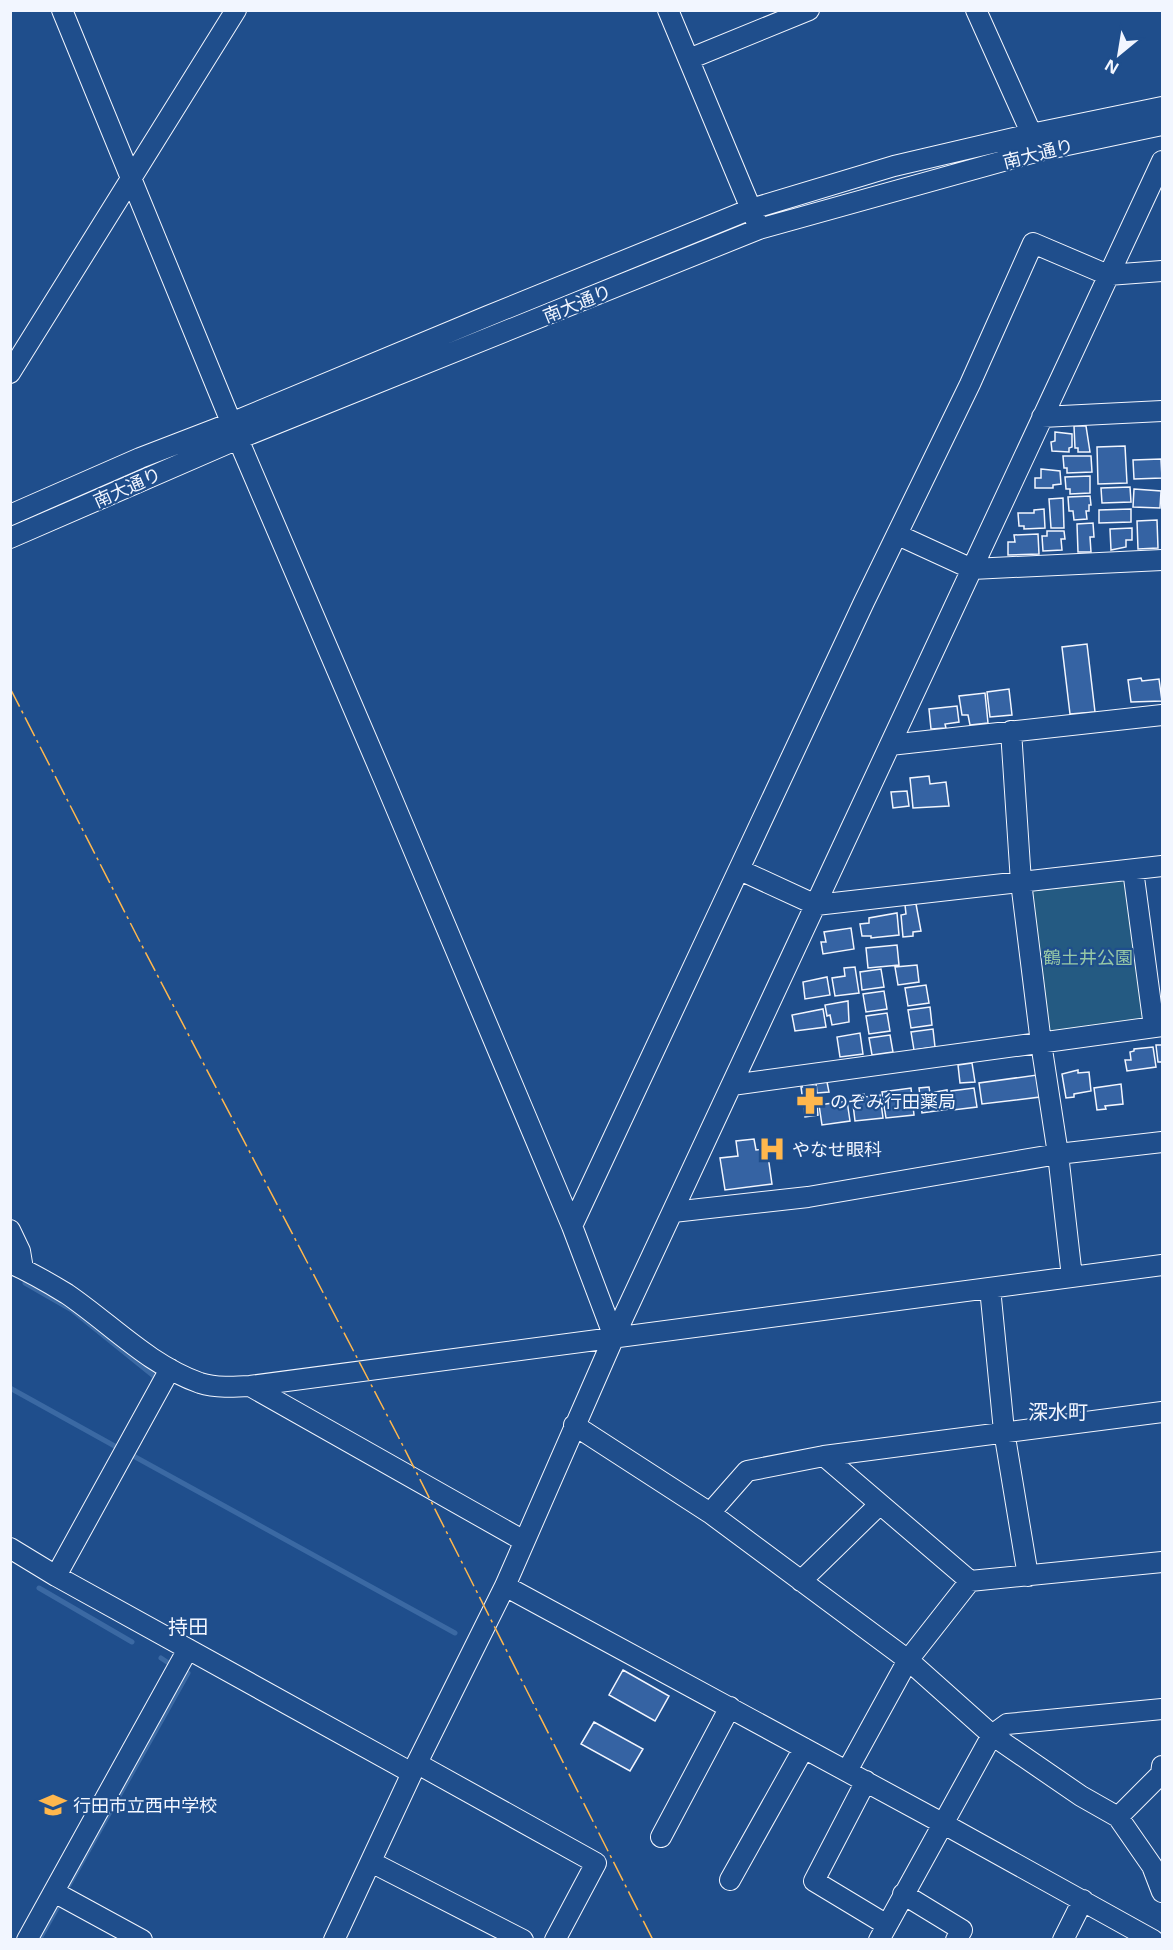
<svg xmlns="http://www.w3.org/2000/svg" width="1173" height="1950" font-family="'Noto Sans','Noto Sans JP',sans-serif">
<rect width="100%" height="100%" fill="#1f4e8c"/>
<path fill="#245a82" stroke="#a8bbd7" stroke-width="1.5" d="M 1129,879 L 1148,1023 L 1047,1035 L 1029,891 Z"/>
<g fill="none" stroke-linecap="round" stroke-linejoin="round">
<path stroke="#3b69a3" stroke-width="5" d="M 25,1283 L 72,1310 L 155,1377 L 153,1382
M 10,1388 L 120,1449
M 128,1453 L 455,1633
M 39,1588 L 132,1642
M 161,1658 L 167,1662
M 69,1885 L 188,1673
M 39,1940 L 57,1908"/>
</g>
<path fill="#3563a3" stroke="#f2f6ff" stroke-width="1.5" d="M 1074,426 L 1086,426 L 1090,452 L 1078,452 L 1078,448 L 1075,448 Z
M 1055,432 L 1072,434 L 1072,447 L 1069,448 L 1069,452 L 1052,451 L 1051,442 L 1055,441 Z
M 1125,446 L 1127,483 L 1098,484 L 1097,447 Z
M 1063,456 L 1091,456 L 1092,472 L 1067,473 L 1067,468 L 1064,468 Z
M 1161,459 L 1162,478 L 1134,479 L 1133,460 Z
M 1041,469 L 1060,471 L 1061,484 L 1053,485 L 1053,488 L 1035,488 L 1035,478 L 1041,478 Z
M 1090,476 L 1090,493 L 1070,494 L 1070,489 L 1066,489 L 1065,477 Z
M 1130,487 L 1131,502 L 1102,503 L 1101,488 Z
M 1134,489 L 1161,491 L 1160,508 L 1133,507 Z
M 1090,496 L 1091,505 L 1089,505 L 1089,511 L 1086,511 L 1087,519 L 1074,520 L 1073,511 L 1069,511 L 1068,497 Z
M 1063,498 L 1064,528 L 1051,528 L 1049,499 Z
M 1044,509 L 1045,528 L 1024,529 L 1024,526 L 1019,526 L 1018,513 L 1034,513 L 1034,510 Z
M 1131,509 L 1131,522 L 1099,523 L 1099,510 Z
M 1157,520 L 1158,548 L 1138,549 L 1137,521 Z
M 1093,523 L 1094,537 L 1090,537 L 1091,552 L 1078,552 L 1077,524 Z
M 1132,528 L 1132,540 L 1126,540 L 1126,547 L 1111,550 L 1110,529 Z
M 1047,531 L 1064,531 L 1065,539 L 1061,539 L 1062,550 L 1043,551 L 1042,536 L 1047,536 Z
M 1038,534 L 1039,554 L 1008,555 L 1008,542 L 1015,542 L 1014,535 Z
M 1087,644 L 1095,712 L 1070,714 L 1062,647 Z
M 1141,678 L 1142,681 L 1159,679 L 1162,701 L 1131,702 L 1128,680 Z
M 1009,689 L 1012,715 L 990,717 L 987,692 Z
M 985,693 L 988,723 L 970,725 L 968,715 L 962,715 L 959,696 Z
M 957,706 L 959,722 L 945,724 L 946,728 L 931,729 L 929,709 Z
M 929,776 L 930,784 L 946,782 L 949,806 L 913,808 L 910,778 Z
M 907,791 L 909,806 L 893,808 L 891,792 Z
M 916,904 L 921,931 L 913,932 L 913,936 L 903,937 L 901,915 L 906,914 L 905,905 Z
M 897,913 L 899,935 L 871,938 L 871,936 L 862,936 L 860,924 L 869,923 L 869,918 Z
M 851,928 L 854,949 L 823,954 L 821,942 L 826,942 L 824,932 Z
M 897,945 L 899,965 L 868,968 L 866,948 Z
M 917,965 L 919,982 L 898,985 L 895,967 Z
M 855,967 L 859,993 L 835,996 L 832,978 L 845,976 L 844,968 Z
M 881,969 L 884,987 L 862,990 L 860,972 Z
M 827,977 L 830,995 L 805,999 L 803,982 Z
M 926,985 L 929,1003 L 908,1006 L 905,988 Z
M 884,991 L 887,1009 L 866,1012 L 863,994 Z
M 848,1001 L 849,1022 L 832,1025 L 830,1015 L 827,1016 L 825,1005 Z
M 930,1007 L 932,1025 L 911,1028 L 908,1010 Z
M 823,1009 L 826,1027 L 795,1031 L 792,1015 Z
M 887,1013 L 890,1031 L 869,1034 L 866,1016 Z
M 933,1029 L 935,1047 L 914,1050 L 911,1032 Z
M 860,1033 L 863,1054 L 840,1057 L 837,1037 Z
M 890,1035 L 893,1052 L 872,1055 L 869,1038 Z
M 1156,1045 L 1162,1045 L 1162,1062 L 1158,1062 Z
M 1153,1047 L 1156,1067 L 1127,1071 L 1125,1060 L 1131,1060 L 1130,1052 L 1134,1051 L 1134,1049 Z
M 972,1063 L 975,1082 L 960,1083 L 958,1065 Z
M 1078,1070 L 1078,1073 L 1089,1072 L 1091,1091 L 1074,1094 L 1074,1097 L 1066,1098 L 1062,1074 Z
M 1037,1075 L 1040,1097 L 982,1104 L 979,1083 Z
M 827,1082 L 829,1092 L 817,1093 L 816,1083 Z
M 1121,1084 L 1123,1104 L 1105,1106 L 1106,1109 L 1097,1110 L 1094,1088 Z
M 815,1086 L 818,1115 L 805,1117 L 801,1087 Z
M 929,1087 L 930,1093 L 947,1090 L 949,1109 L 922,1113 L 919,1088 Z
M 911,1088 L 914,1115 L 886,1118 L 882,1092 Z
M 974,1088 L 977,1107 L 953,1110 L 951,1091 Z
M 864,1094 L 865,1097 L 880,1095 L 883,1118 L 855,1121 L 852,1096 Z
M 847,1101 L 850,1121 L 822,1125 L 819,1105 Z
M 754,1139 L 756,1150 L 767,1149 L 772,1184 L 725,1190 L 720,1158 L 738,1156 L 736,1141 Z
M 623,1670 L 669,1696 L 655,1721 L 609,1695 Z
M 594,1722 L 643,1749 L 630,1771 L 581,1744 Z"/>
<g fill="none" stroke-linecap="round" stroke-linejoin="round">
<defs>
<path id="minor" d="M 62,10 L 238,439 L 385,782 L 572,1226 L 614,1337
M 668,10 L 756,221
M 976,10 L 1037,146
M 689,59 L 809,10
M 10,373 L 236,10
M 1042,417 L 1162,411
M 10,515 L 140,458 L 231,423 L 488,316 L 751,209 L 894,166 L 1031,134 L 1162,107
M 898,535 L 972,569 L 1162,560
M 10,538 L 238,439 L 759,229 L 1039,151 L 1162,125
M 1011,731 L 1021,882 L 1041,1043 L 1058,1154 L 1072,1277
M 890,745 L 1162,715
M 740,870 L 816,905 L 1162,866
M 1133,870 L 1154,1027
M 732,1085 L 1162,1026
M 673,1212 L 808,1197 L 1058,1154 L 1162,1142
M 572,1226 L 864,602 L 970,384 L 1033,243 L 1108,275 L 1162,271
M 10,1230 L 20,1251 L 23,1269
M 10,1263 C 30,1272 49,1283 67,1294 C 111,1324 149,1365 200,1383 C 216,1388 234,1387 250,1386 L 1162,1265
M 990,1288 L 1004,1431 L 1028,1576
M 250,1386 L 524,1541
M 574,1425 L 710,1513 L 908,1660 L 992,1735 L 1081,1796 L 1118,1817 L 1152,1866 L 1162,1892
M 824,1456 L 970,1581
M 710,1513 L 747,1471 L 824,1456 L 1162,1412
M 10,1548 L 56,1576 L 412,1773
M 56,1576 L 170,1369
M 801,1581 L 880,1504
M 505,1586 L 942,1823 L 1153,1940
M 418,1764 L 596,1863 L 555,1940
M 847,1771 L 908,1660 L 970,1581 L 1162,1562
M 866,1781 L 814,1881 L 887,1925
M 1118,1817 L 1161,1774 L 1162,1766
M 661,1837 L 730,1707
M 371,1862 L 523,1940
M 730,1880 L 804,1748
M 54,1892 L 142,1940
M 903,1894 L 962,1930 L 956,1940
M 27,1940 L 188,1649
M 334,1940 L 412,1773 L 505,1586 L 614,1337 L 1162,161
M 879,1940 L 992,1735 L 1007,1724 L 1162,1709
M 1063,1940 L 1083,1900"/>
</defs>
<use href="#minor" stroke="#f2f6ff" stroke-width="22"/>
<use href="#minor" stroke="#1f4e8c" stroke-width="20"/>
<path stroke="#ffb74d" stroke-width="1.5" stroke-dasharray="21 4.5 3 4.5" stroke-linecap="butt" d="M 10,688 L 138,938 L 400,1440 L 653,1940"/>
</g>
<defs>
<symbol id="pharmacy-bare" viewBox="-9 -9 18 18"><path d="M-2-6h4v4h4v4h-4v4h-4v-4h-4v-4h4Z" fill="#ffb74d" stroke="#1f4e8c" stroke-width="2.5" paint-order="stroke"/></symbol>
<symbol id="hospital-bare" viewBox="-9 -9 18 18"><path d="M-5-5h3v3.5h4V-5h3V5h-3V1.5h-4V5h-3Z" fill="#ffb74d" stroke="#1f4e8c" stroke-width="2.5" paint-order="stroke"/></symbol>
<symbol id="school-bare" viewBox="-9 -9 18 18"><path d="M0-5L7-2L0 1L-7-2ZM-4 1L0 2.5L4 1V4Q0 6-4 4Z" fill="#ffb74d" stroke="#1f4e8c" stroke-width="2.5" paint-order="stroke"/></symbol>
</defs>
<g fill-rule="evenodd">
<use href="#pharmacy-bare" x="791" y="1082" width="38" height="38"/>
<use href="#hospital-bare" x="753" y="1130" width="38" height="38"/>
<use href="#school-bare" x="34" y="1786" width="38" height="38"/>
</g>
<g text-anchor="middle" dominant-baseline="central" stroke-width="4.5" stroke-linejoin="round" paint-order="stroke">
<g font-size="18" fill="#f2f6ff" stroke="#1f4e8c">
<text transform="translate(1038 153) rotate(-14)">南大通り</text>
<text transform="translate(577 303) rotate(-22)">南大通り</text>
<text transform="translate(127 487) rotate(-24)">南大通り</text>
</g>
<g font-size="18" fill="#97c8a6" stroke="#1f4e8c">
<text x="1088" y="957">鶴土井公園</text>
</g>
<g font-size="18" fill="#f2f6ff" stroke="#1f4e8c" text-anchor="start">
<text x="830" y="1101">のぞみ行田薬局</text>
<text x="792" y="1149">やなせ眼科</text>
<text x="73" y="1805">行田市立西中学校</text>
</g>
<g font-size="20" fill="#f2f6ff" stroke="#1f4e8c">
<text x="1058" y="1411">深水町</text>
<text x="188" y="1626">持田</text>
</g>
</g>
<rect width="1173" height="1950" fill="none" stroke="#f2f6ff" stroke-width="24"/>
<g transform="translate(1119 54) rotate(210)" stroke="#1f4e8c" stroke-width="4.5" paint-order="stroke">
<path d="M0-4.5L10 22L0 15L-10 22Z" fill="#f2f6ff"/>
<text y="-9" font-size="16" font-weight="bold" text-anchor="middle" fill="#f2f6ff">N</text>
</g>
</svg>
